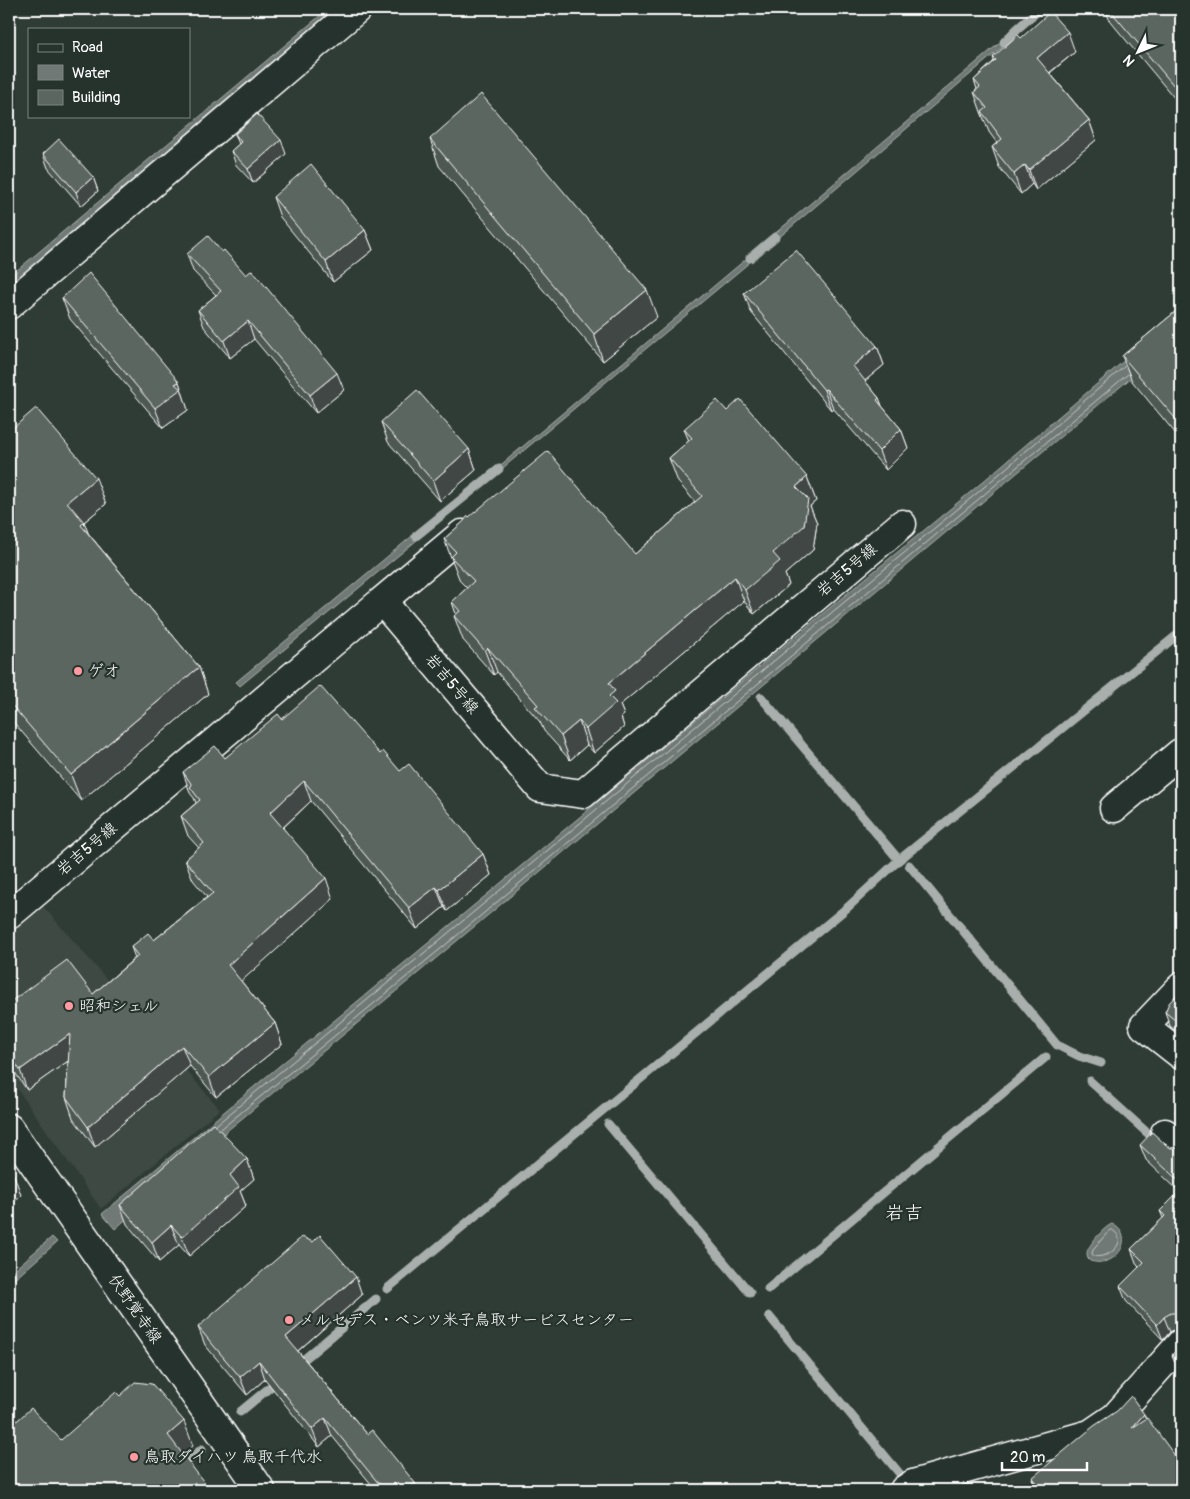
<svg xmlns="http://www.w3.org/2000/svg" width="1190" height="1499" font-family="Pangolin,'Klee One',sans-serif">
<rect width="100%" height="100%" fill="#2f3b35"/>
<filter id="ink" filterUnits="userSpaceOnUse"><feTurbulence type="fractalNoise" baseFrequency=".02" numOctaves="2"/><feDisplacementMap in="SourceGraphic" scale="10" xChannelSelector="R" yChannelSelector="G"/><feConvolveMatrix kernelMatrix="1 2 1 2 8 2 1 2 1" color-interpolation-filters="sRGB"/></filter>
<g filter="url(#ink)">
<path fill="#3c4842" d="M 43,906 L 220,1109 L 101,1209 L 9,1077 L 9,934 Z"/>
<path fill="#707975" stroke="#a9afac" d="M 328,9 L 343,9 L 9,289 L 9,277 Z
M 1010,34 L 1014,37 L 769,246 L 765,242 Z
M 758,249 L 762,252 L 492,477 L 490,474 Z
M 1181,312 L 1181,336 L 469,931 L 228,1130 L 115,1229 L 102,1214 L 261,1081 L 490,892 L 833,605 L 973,490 Z
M 423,527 L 428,531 L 240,686 L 236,682 Z
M 1112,1224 C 1133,1234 1122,1259 1103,1262 C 1099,1263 1094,1262 1090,1261 C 1089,1259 1087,1257 1087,1254 C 1086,1247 1105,1226 1112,1224 Z
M 52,1237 L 57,1242 L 9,1284 L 9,1274 Z"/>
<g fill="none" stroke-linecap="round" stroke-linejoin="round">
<path stroke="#c6c9c8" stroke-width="1" d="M 216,1125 L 493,896 L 836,609 L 976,494 L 1125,366
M 221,1129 L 466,928 L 1128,374
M 1112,1230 C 1130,1240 1110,1260 1093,1256 L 1092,1253 L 1094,1248 L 1109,1231 Z"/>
<path stroke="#a9afac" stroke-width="9" d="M 1004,42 L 1017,29 L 1040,9
M 750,258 L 775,237
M 416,536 L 499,469
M 761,697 L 899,860
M 909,865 L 1057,1045 L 1079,1056 L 1101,1063
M 1090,1081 L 1154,1139
M 608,1124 L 750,1293
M 387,1289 L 848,907 L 899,860 L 1181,632
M 768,1289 L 1046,1057
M 769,1316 L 900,1474
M 296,1366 L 376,1299
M 240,1412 L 280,1379
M 179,1468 L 202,1449"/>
<defs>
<path id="minor" d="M 9,305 L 357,9
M 382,601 L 462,534
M 1114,808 L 1180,753
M 9,915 L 382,601 L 540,788 L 583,794 L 902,524
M 1181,987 L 1144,1026 L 1181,1055
M 1165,1133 L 1181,1148
M 904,1490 L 913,1484 L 1090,1434 L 1115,1417 L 1181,1343"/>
<path id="major" d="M 9,1128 L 261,1490"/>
</defs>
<use href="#minor" stroke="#fff" stroke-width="31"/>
<use href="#major" stroke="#fff" stroke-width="31"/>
<use href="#minor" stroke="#26332d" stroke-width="28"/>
<use href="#major" stroke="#26332d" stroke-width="28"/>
</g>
<path fill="#4e5853" stroke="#fff" d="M 1105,9 L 1181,9 L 1181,106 L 1110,21 Z
M 1021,38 L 1075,52 L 1050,73 L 1089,120 L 1096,140 L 1036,190 L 1032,184 L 1021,194 L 999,167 L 992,147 L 997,143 L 989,132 L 981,112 L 974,92 L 977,89 L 974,80 L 994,61 L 993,57 Z
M 235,134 L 286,154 L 253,183 L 236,165 L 231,151 L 239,144 Z
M 430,139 L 657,317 L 603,361 L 439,166 Z
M 43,154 L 93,177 L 98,191 L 81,206 L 48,168 Z
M 273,197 L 365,230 L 373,250 L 333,282 L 280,217 Z
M 222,252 L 344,390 L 316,413 L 254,339 L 230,358 L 204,327 L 198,310 L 216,295 L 193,271 L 187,254 Z
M 744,293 L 877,346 L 884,365 L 865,381 L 879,398 L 882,406 L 901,429 L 908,448 L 886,470 L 833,408 L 831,410 L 751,312 Z
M 62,298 L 179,382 L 188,410 L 163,428 L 70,319 Z
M 1181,307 L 1181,440 L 1132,381 L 1122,356 Z
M 727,411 L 807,477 L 816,501 L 810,506 L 817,523 L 813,550 L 785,574 L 789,585 L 754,614 L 744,601 L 620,705 L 624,715 L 621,717 L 624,727 L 594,753 L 587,745 L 570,760 L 544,731 L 540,722 L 497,672 L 494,675 L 463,640 L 454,616 L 456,614 L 452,602 L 467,588 L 460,581 L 444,539 L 469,517 L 635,554 L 695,502 L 678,482 L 669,458 L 689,441 L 684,429 Z
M 381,422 L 469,449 L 476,470 L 440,501 L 388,442 Z
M 9,423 L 13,428 L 106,504 L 84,522 L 88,533 L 199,667 L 208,694 L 81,801 L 9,717 Z
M 282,719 L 380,754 L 400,771 L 483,854 L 491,875 L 447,911 L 444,907 L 417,929 L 311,801 L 283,828 L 333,899 L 241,981 L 275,1023 L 282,1044 L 216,1097 L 190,1066 L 95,1147 L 73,1118 L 66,1097 L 68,1061 L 27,1090 L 9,1064 L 9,1003 L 93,994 L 135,958 L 131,947 L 154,940 L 207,897 L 193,880 L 185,860 L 199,848 L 188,836 L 181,816 L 196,803 L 194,798 L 190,793 L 183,772 L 225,758 Z
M 1181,990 L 1181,1035 L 1170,1026 L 1165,1012 Z
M 1181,1107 L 1181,1127 L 1175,1111 Z
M 1165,1144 L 1171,1148 L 1180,1148 L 1181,1147 L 1181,1328 L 1177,1328 L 1170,1332 L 1163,1340 L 1126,1301 L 1120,1286 L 1139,1267 L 1137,1265 L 1131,1249 L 1163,1218 L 1160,1211 L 1180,1192 L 1146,1160 L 1140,1145 Z
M 247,1159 L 254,1179 L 240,1191 L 246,1206 L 189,1256 L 179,1245 L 159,1262 L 127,1224 L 120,1205 Z
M 362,1295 L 298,1351 L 367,1434 L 418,1490 L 376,1490 L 332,1436 L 319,1447 L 265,1379 L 247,1395 L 205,1345 L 198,1327 Z
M 1181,1345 L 1181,1373 L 1178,1370 L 1172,1355 Z
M 1032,1478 L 1042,1490 L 1036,1490 Z"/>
<path fill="#404744" stroke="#fff" d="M 1068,32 L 1075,52 L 1044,77 L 1037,58 Z
M 1089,120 L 1096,140 L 1036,190 L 1029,170 Z
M 281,140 L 286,154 L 253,183 L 248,169 Z
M 1025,165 L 1032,184 L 1021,194 L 1014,174 Z
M 93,177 L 98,191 L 81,206 L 76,192 Z
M 365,230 L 373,250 L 333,282 L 326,262 Z
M 647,290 L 657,317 L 603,361 L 594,334 Z
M 248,321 L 254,339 L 230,358 L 224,341 Z
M 877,346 L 884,365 L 860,385 L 853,366 Z
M 337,373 L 344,390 L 316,413 L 310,395 Z
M 179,382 L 188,410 L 163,428 L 155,408 L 175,384 Z
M 826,389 L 833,408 L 831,410 L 824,390 Z
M 879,398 L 886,417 L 877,400 Z
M 901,429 L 908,448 L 886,470 L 879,451 Z
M 469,449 L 476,470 L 440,501 L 433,481 Z
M 807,477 L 816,501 L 810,506 L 817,523 L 813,550 L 785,574 L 789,585 L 754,614 L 745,590 L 773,553 L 796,487 Z
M 96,478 L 106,504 L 84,522 L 94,548 L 67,502 Z
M 735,577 L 744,601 L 620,705 L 624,715 L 621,717 L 624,727 L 594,753 L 586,729 L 609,696 L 609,683 Z
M 488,648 L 497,672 L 494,675 L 485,651 Z
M 199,667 L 208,694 L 81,801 L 71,775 Z
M 579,721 L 587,745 L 570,760 L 561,736 Z
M 304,781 L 311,801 L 277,833 L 270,813 Z
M 483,854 L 491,875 L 447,911 L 439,890 Z
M 326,878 L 333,899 L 236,986 L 228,965 Z
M 436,887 L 444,907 L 417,929 L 409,908 Z
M 275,1023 L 282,1044 L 216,1097 L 209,1077 Z
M 70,1034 L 78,1054 L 27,1090 L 20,1070 Z
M 182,1046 L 190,1066 L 95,1147 L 88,1127 Z
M 247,1159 L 254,1179 L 240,1191 L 246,1206 L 189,1256 L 182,1237 L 230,1175 Z
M 14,1175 L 21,1195 L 9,1207 L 9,1179 Z
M 171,1225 L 179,1245 L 159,1262 L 152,1242 Z
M 356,1277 L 362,1295 L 293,1355 L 286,1337 Z
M 1164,1317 L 1170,1332 L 1163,1340 L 1157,1325 Z
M 259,1361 L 265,1379 L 247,1395 L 240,1377 Z
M 9,1394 L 12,1402 L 9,1405 Z
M 1144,1414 L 1151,1433 L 1132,1428 Z
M 325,1418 L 332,1436 L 319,1447 L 312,1429 Z
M 184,1421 L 193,1446 L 177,1460 L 168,1435 Z
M 415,1483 L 418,1490 L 407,1490 Z"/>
<path fill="#5b6661" stroke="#fff" d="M 1109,9 L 1181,9 L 1181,94 Z
M 1050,12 L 1068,32 L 1037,58 L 1089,120 L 1029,170 L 1025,165 L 1014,174 L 992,147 L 1002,139 L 982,112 L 987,108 L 974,92 L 980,87 L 974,80 L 996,60 L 993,57 L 1018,35 L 1021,38 Z
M 481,94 L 647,290 L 594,334 L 430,139 Z
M 257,114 L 281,140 L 248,169 L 231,151 L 241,142 L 235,134 Z
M 59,139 L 93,177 L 76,192 L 43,154 Z
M 311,164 L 365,230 L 326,262 L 273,197 Z
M 208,236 L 222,252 L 224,250 L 246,275 L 252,270 L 337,373 L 310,395 L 248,321 L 224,341 L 198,310 L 221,291 L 187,254 Z
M 796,250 L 877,346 L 853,366 L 879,398 L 877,400 L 901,429 L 879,451 L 826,389 L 824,390 L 744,293 Z
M 89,273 L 179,382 L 175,384 L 181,389 L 155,408 L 62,298 Z
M 1181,307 L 1181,425 L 1122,356 Z
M 417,390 L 469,449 L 433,481 L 381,422 Z
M 740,399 L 807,477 L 796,487 L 808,499 L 804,526 L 773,553 L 780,561 L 745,590 L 735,577 L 609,683 L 615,691 L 609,696 L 616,703 L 586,729 L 579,721 L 561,736 L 535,707 L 538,705 L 488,648 L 485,651 L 454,616 L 460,611 L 452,602 L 474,581 L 451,557 L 456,552 L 444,539 L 463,522 L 468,516 L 469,517 L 548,451 L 635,554 L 702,496 L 669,458 L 692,438 L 684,429 L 717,400 L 727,411 Z
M 36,408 L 96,478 L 67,502 L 84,522 L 81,525 L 199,667 L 71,775 L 9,702 L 9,423 L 13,428 Z
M 320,686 L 380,754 L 383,751 L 400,771 L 409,764 L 483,854 L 439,890 L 436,887 L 409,908 L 304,781 L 270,813 L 326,878 L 228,965 L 275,1023 L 209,1077 L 182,1046 L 88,1127 L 66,1097 L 70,1034 L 20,1070 L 9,1054 L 9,1003 L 67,960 L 93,994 L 138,956 L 131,947 L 148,933 L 154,940 L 213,893 L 185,860 L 204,843 L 181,816 L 200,800 L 190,787 L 192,785 L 183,772 L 215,746 L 225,758 L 278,714 L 282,719 Z
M 1181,990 L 1181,1025 L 1165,1012 L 1169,1003 Z
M 1180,1106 L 1181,1107 L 1181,1117 L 1175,1111 Z
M 213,1123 L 247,1159 L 230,1175 L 239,1187 L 182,1237 L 171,1225 L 152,1242 L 120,1205 Z
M 1152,1132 L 1165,1144 L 1171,1148 L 1180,1148 L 1181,1147 L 1181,1183 L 1140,1145 Z
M 9,1170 L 14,1175 L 9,1179 Z
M 1181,1190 L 1181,1314 L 1179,1313 L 1171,1313 L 1164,1317 L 1157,1325 L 1120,1286 L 1144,1262 L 1131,1249 L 1165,1216 L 1160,1211 Z
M 320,1235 L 356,1277 L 286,1337 L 367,1434 L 372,1430 L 415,1483 L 407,1490 L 384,1490 L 325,1418 L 312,1429 L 259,1361 L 240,1377 L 198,1327 L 302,1237 L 313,1242 Z
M 1181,1345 L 1181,1362 L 1172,1355 Z
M 135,1382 L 152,1384 L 184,1421 L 168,1435 L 210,1490 L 9,1490 L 9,1428 L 31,1408 L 61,1440 L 116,1392 L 120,1396 Z
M 1131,1396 L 1144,1414 L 1132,1428 L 1147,1418 L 1181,1464 L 1181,1490 L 1042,1490 L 1032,1478 L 1094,1426 L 1117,1411 Z"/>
</g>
<g fill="#ff9aa2" stroke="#26332d" stroke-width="2">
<circle cx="78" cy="671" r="5"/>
<circle cx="69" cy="1006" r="5"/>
<circle cx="289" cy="1320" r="5"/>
<circle cx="134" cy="1457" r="5"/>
</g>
<g text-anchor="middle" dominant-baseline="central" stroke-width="4.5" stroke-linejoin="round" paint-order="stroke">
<g font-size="16" fill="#fff" stroke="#26332d">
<text transform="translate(847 570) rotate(-40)">岩吉5号線</text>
<text transform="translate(452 684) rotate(50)">岩吉5号線</text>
<text transform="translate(87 849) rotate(-40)">岩吉5号線</text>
<text transform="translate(135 1309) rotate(55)">伏野覚寺線</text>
</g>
<g font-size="16" fill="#fff" stroke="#26332d" text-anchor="start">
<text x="88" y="671">ゲオ</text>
<text x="79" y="1006">昭和シェル</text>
<text x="299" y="1320">メルセデス・ベンツ米子鳥取サービスセンター</text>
<text x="144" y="1457">鳥取ダイハツ 鳥取千代水</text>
</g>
<g font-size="19" fill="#fff" stroke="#26332d">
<text x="904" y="1213">岩吉</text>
</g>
</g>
<rect width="1190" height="1499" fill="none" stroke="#26332d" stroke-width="30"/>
<rect x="15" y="15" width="1160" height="1469" fill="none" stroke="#fff" stroke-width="2" filter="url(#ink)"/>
<rect x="28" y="28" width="162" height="90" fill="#26332d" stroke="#7d8581"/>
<rect x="38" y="44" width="25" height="8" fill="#26332d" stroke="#7d8581"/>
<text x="72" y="52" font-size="15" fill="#ffffff">Road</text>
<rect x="38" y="65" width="25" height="15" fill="#707975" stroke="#7d8581"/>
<text x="72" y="78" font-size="15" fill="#ffffff">Water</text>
<rect x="38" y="90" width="25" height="15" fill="#5b6661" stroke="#7d8581"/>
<text x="72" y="102" font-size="15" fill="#ffffff">Building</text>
<g transform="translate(1138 52) rotate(227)" stroke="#26332d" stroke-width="4" paint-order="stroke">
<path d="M0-4L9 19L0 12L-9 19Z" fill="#ffffff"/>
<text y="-8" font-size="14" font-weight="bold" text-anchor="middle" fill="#ffffff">N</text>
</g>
<path d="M1002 1462v8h85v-8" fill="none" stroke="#ffffff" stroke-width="2.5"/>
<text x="1010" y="1462" font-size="15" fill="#ffffff" stroke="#26332d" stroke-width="4" paint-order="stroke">20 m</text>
</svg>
